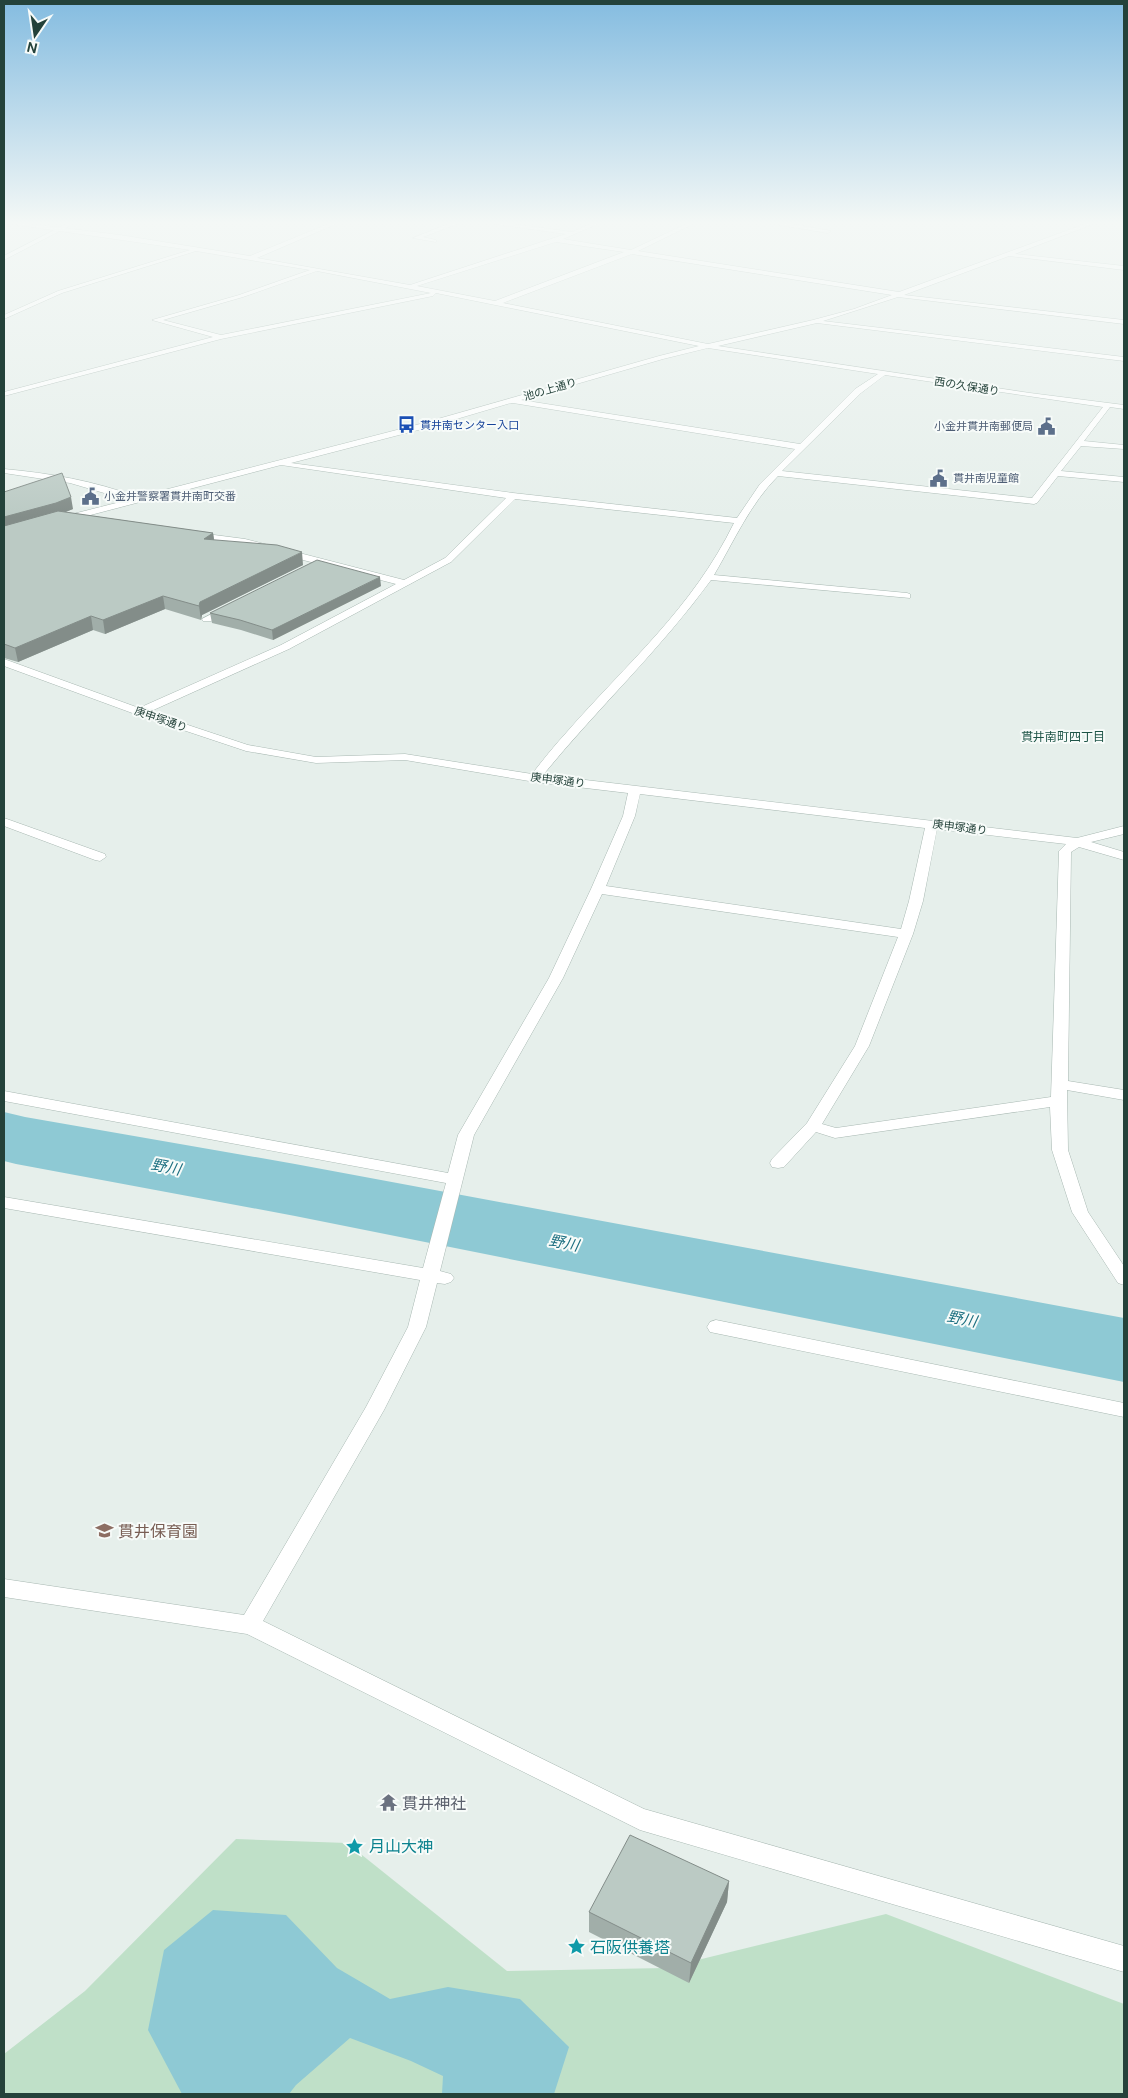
<svg xmlns="http://www.w3.org/2000/svg" width="1128" height="2098" font-family="'DM Sans','Noto Sans JP',sans-serif">
<rect width="100%" height="100%" fill="#e6efeb"/>
<path fill="#bfe0c8" d="M 236,1839 L 347,1843 L 507,1971 L 665,1968 L 886,1914 L 1124,2004 L 1124,2094 L 4,2094 L 4,2054 L 85,1991 Z"/>
<path fill="#8ec9d4" d="M 213,1910 L 286,1915 L 337,1968 L 390,1999 L 448,1987 L 520,1999 L 569,2047 L 554,2094 L 442,2094 L 443,2076 L 411,2061 L 350,2038 L 296,2085 L 289,2094 L 182,2094 L 148,2030 L 164,1950 Z"/>
<g fill="none" stroke-linecap="round" stroke-linejoin="round">
<path fill="#8ec9d4" fill-rule="evenodd" d="M 4,1112 L 25,1117 L 295,1164 L 1124,1318 L 1124,1382 L 295,1216 L 16,1164 L 4,1161 Z"/>
<defs>
<path id="minor" d="M 11,224 L 30,224 L 120,235 L 250,256 L 328,224 L 336,224 L 257,258 L 410,285 L 566,234 L 494,224 L 514,224 L 572,232 L 590,224 L 598,224 L 563,239 L 631,250 L 686,224 L 693,224 L 638,251 L 899,292 L 1085,224 L 1093,224 L 1015,254 L 1124,266 L 1124,270 L 1009,256 L 904,295 L 1124,320 L 1124,324 L 898,297 L 823,321 L 1124,357 L 1124,361 L 817,323 L 718,346 L 1030,393 L 1124,405 L 1124,409 L 1110,407 L 1084,441 L 1124,445 L 1124,449 L 1081,446 L 1061,471 L 1124,477 L 1124,482 L 1058,476 L 1037,503 L 1034,504 L 778,476 C 750,504 734,541 714,575 L 907,593 L 910,594 L 910,598 L 711,580 C 660,650 597,709 543,775 L 1077,838 L 1124,826 L 1124,834 L 1091,842 L 1124,852 L 1124,860 L 1079,847 L 1071,852 L 1068,1081 L 1124,1090 L 1124,1100 L 1067,1090 L 1068,1150 L 1088,1212 L 1124,1266 L 1124,1285 L 1118,1283 L 1072,1212 L 1052,1150 L 1050,1107 L 835,1138 L 816,1132 L 784,1167 L 778,1168 L 772,1167 L 770,1163 L 772,1159 L 807,1123 L 855,1046 L 898,937 L 602,894 L 563,978 L 474,1135 L 440,1271 L 451,1274 L 454,1278 L 451,1282 L 445,1284 L 437,1283 L 426,1327 L 384,1410 L 263,1621 L 644,1809 L 1124,1946 L 1124,1972 L 640,1830 L 247,1634 L 4,1597 L 4,1579 L 244,1615 L 366,1407 L 408,1327 L 420,1280 L 4,1208 L 4,1197 L 423,1268 L 446,1183 L 4,1101 L 4,1091 L 448,1173 L 458,1135 L 549,978 L 591,889 L 623,816 L 628,793 L 535,782 L 405,760 L 316,763 L 246,751 L 135,714 L 4,666 L 4,659 L 139,708 L 281,645 L 396,584 L 245,545 L 191,536 L 191,532 L 245,539 L 404,580 L 445,558 L 506,498 L 281,465 L 60,523 L 56,520 L 57,518 L 128,500 L 70,483 L 4,473 L 4,469 C 49,473 95,481 137,497 L 420,424 L 659,356 L 699,346 L 436,293 L 433,296 L 221,339 L 4,396 L 4,392 L 213,337 L 152,320 L 239,295 L 310,270 L 196,251 L 62,293 L 4,319 L 4,315 L 58,291 L 190,250 ZM 556,242 L 624,252 L 495,301 L 417,286 ZM 632,254 L 892,295 L 854,309 L 813,320 L 708,344 L 503,303 ZM 317,271 L 431,293 L 221,335 L 163,320 L 243,297 ZM 708,348 L 878,374 L 855,389 L 800,444 L 521,400 L 663,359 ZM 885,375 L 1103,407 L 1032,498 L 782,471 L 861,393 ZM 511,403 L 513,403 L 795,449 L 760,484 L 737,518 L 513,493 L 291,463 L 426,428 ZM 515,499 L 734,523 C 692,609 627,663 566,733 C 554,746 543,760 532,774 L 405,754 L 316,757 L 248,745 L 149,712 L 289,649 L 451,562 ZM 640,794 L 925,828 L 909,901 L 901,929 L 606,886 L 635,816 ZM 937,829 L 1066,844 L 1059,851 L 1051,1097 L 836,1128 L 822,1124 L 869,1046 L 913,934 L 923,901 Z
M 448,224 L 457,224 L 423,237 L 436,240 L 436,242 L 413,238 Z
M 774,224 L 792,224 L 831,231 L 828,233 Z
M 229,605 L 234,608 L 232,610 L 211,621 L 203,621 L 202,619 Z
M 4,818 L 105,854 L 106,857 L 100,861 L 95,860 L 4,826 Z
M 716,1320 L 1124,1403 L 1124,1417 L 710,1332 L 707,1327 L 710,1322 Z"/>
<path id="secondary" d="M 66,224 L 73,224 L 4,260 L 4,256 Z"/>
</defs>
<use href="#minor" stroke="#a8b8b2" stroke-width="1"/>
<use href="#secondary" stroke="#a4bbb3" stroke-width="1"/>
<use href="#minor" fill="#fff" fill-rule="evenodd"/>
<use href="#secondary" fill="#fff" fill-rule="evenodd"/>
</g>
<path fill="#a1aea9" d="M 4,492 L 73,509 L 65,512 L 213,533 L 214,540 L 303,565 L 202,615 L 201,620 L 165,609 L 105,634 L 93,630 L 18,662 L 4,658 Z
M 381,586 L 273,640 L 241,630 L 212,623 L 210,613 Z
M 729,1881 L 727,1902 L 689,1983 L 589,1932 L 589,1912 Z"/>
<path fill="#838d89" d="M 71,497 L 73,509 L 58,515 L 4,530 L 4,517 Z
M 213,533 L 215,546 L 204,539 Z
M 302,552 L 303,565 L 202,615 L 201,620 L 199,606 L 200,602 Z
M 380,577 L 381,586 L 273,640 L 272,630 Z
M 163,596 L 165,609 L 105,634 L 103,620 Z
M 91,616 L 93,630 L 18,662 L 15,648 Z
M 729,1881 L 727,1902 L 689,1983 L 691,1963 Z"/>
<path fill="#bbcac4" stroke="#838d89" d="M 62,473 L 71,497 L 56,503 L 4,517 L 4,492 Z
M 58,511 L 213,533 L 204,539 L 277,545 L 302,552 L 200,602 L 199,606 L 163,596 L 103,620 L 91,616 L 15,648 L 4,644 L 4,526 Z
M 317,560 L 380,577 L 272,630 L 240,620 L 210,613 Z
M 630,1835 L 729,1881 L 691,1963 L 589,1912 Z"/>
<linearGradient id="sky" x2="0" y2="1"><stop stop-color="#84bce0"/><stop offset="0.43" stop-color="#f4f8f6"/><stop offset="1" stop-color="#f4f8f6" stop-opacity="0"/></linearGradient>
<rect width="1128" height="518" fill="url(#sky)"/>
<defs>
<symbol id="bus-bare" viewBox="-9 -9 18 18"><path d="M-5-6H5V4H4V6H2V4H-2V6H-4V4H-5ZM-3.5-4V0h7V-4ZM-3.5 1.2v1.5H-2V1.2ZM2 1.2v1.5H3.5V1.2Z" fill="#1a4fb4" stroke="#f7fbf9" stroke-width="2.5" paint-order="stroke"/></symbol>
<symbol id="civic-bare" viewBox="-9 -9 18 18"><path d="M-.6-6.5H3V-4.5H.6V-3L4-1V1h2V6H-6V1h2V-1L-.6-3ZM-1.2 2.5V6h2.4V2.5Z" fill="#5c6f8a" stroke="#f7fbf9" stroke-width="2.5" paint-order="stroke"/></symbol>
<symbol id="school-bare" viewBox="-9 -9 18 18"><path d="M0-5L7-2L0 1L-7-2ZM-4 1L0 2.5L4 1V4Q0 6-4 4Z" fill="#8d6e63" stroke="#f7fbf9" stroke-width="2.5" paint-order="stroke"/></symbol>
<symbol id="temple-bare" viewBox="-9 -9 18 18"><path d="M0-6L5-2H3V0L6.5 2.5H4V6H1.5V3h-3V6H-4V2.5H-6.5L-3 0V-2H-5Z" fill="#6b7280" stroke="#f7fbf9" stroke-width="2.5" paint-order="stroke"/></symbol>
<symbol id="sight-bare" viewBox="-9 -9 18 18"><path d="M0-6L1.8-2.2L6-1.7L2.9 1.2L3.7 5.4L0 3.3L-3.7 5.4L-2.9 1.2L-6-1.7L-1.8-2.2Z" fill="#0f9aa8" stroke="#f7fbf9" stroke-width="2.5" paint-order="stroke"/></symbol>
</defs>
<g fill-rule="evenodd">
<use href="#bus-bare" x="394" y="412" width="25" height="25"/>
<use href="#civic-bare" x="1034" y="414" width="25" height="25"/>
<use href="#civic-bare" x="926" y="466" width="25" height="25"/>
<use href="#civic-bare" x="78" y="484" width="25" height="25"/>
<use href="#school-bare" x="92" y="1518" width="25" height="25"/>
<use href="#temple-bare" x="376" y="1790" width="25" height="25"/>
<use href="#sight-bare" x="342" y="1834" width="25" height="25"/>
<use href="#sight-bare" x="564" y="1934" width="25" height="25"/>
</g>
<g text-anchor="middle" dominant-baseline="central" stroke-width="4" stroke-linejoin="round" paint-order="stroke">
<g font-size="11" fill="#24423a" stroke="#f7fbf9">
<text transform="translate(967 386) rotate(9)">西の久保通り</text>
<text transform="translate(550 389) rotate(-16)">池の上通り</text>
<text transform="translate(161 719) rotate(19)">庚申塚通り</text>
<text transform="translate(558 780) rotate(7)">庚申塚通り</text>
<text transform="translate(960 827) rotate(7)">庚申塚通り</text>
</g>
<g font-size="11" fill="#164399" stroke="#f7fbf9" text-anchor="start">
<text x="420" y="425">貫井南センター入口</text>
</g>
<g font-size="11" fill="#4e5e75" stroke="#f7fbf9" text-anchor="start">
<text x="1033" y="426" text-anchor="end">小金井貫井南郵便局</text>
<text x="953" y="478">貫井南児童館</text>
<text x="104" y="496">小金井警察署貫井南町交番</text>
</g>
<g font-size="12" fill="#1f5548" stroke="#f7fbf9">
<text x="1063" y="737">貫井南町四丁目</text>
</g>
<g font-size="15" font-style="italic" fill="#1c6f80" stroke="#f7fbf9">
<text transform="translate(166 1167) rotate(11)">野川</text>
<text transform="translate(564 1243) rotate(11)">野川</text>
<text transform="translate(962 1319) rotate(11)">野川</text>
</g>
<g font-size="16" fill="#785e54" stroke="#f7fbf9" text-anchor="start">
<text x="118" y="1531">貫井保育園</text>
</g>
<g font-size="16" fill="#5b616d" stroke="#f7fbf9" text-anchor="start">
<text x="402" y="1803">貫井神社</text>
</g>
<g font-size="16" fill="#0d838f" stroke="#f7fbf9" text-anchor="start">
<text x="369" y="1846">月山大神</text>
<text x="590" y="1947">石阪供養塔</text>
</g>
</g>
<rect width="1128" height="2098" fill="none" stroke="#24423a" stroke-width="10"/>
<g transform="translate(35 35) rotate(193)" stroke="#f7fbf9" stroke-width="4" paint-order="stroke">
<path d="M0-4L9 19L0 12L-9 19Z" fill="#24423a"/>
<text y="-8" font-size="14" font-weight="bold" text-anchor="middle" fill="#24423a">N</text>
</g>
</svg>
